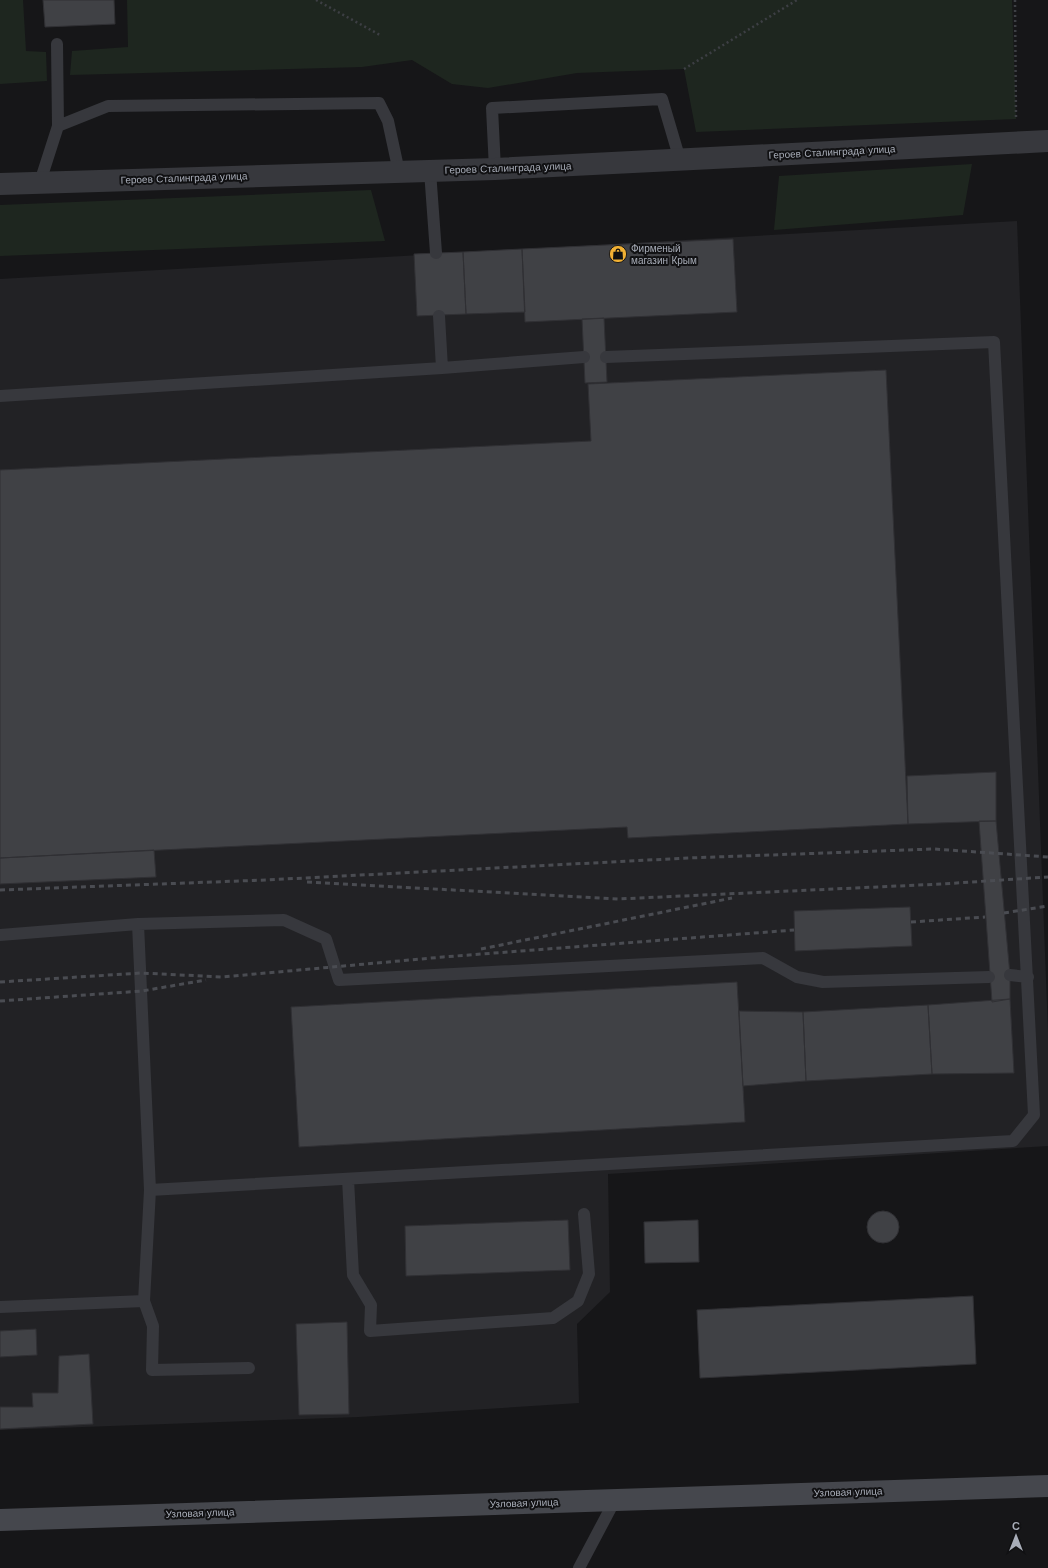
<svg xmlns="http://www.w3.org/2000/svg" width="1048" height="1568" font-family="'Work Sans',sans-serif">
<rect width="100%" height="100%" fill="#161618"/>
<path fill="#222225" d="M 1017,221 L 1048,1032 L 1048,1146 L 608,1174 L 610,1292 L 577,1324 L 579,1403 L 359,1417 L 0,1430 L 0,279 Z"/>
<path fill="#1e261f" d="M 0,0 L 23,0 L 26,51 L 46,52 L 47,81 L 0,84 Z
M 127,0 L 1012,0 L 1016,119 L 696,132 L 684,69 L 577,73 L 488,88 L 452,84 L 412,60 L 362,67 L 70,75 L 72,51 L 128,47 Z
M 972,164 L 963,215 L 774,230 L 779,176 Z
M 371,190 L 385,241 L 0,256 L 0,205 Z"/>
<path fill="#404145" stroke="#303034" d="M 43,0 L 114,0 L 115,24 L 45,27 Z
M 733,239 L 737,312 L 525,322 L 522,249 Z
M 522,249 L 525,312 L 466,314 L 463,252 Z
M 463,252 L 466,314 L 417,316 L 414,254 Z
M 604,318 L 607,382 L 585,383 L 582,319 Z
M 886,370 L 908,824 L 628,838 L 627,827 L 0,858 L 0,470 L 591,441 L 588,384 Z
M 996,772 L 996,821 L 908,824 L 907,776 Z
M 979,821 L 996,821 L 1010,975 L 1010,999 L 992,1002 Z
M 154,850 L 156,877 L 0,884 L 0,858 Z
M 910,907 L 912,946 L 795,951 L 794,911 Z
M 737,982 L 745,1122 L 299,1147 L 291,1007 Z
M 1010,999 L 1014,1073 L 932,1074 L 928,1005 Z
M 928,1005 L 932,1074 L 806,1081 L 803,1012 Z
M 739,1011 L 803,1012 L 806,1081 L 743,1086 Z
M867 1227a16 16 0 1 1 32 0a16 16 0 1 1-32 0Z
M 568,1220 L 570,1270 L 406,1276 L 405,1226 Z
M 698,1220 L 699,1262 L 645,1263 L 644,1222 Z
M 973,1296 L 976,1364 L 700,1378 L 697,1310 Z
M 347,1322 L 349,1414 L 299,1415 L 296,1324 Z
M 36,1329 L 37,1355 L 0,1357 L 0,1331 Z
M 89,1354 L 93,1424 L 0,1429 L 0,1407 L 33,1407 L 32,1393 L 58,1393 L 59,1356 Z"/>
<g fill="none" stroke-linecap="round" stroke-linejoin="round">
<path stroke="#3d3f44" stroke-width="2.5" stroke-dasharray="2 3" stroke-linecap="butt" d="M 316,0 L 380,35
M 1015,0 L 1016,119
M 684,69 L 797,0"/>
<path stroke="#37383d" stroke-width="12" d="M 57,44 L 58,126
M 495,169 L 492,108 L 662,99 L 680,160
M 430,171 L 436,253
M 40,182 L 58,126 L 108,106 L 379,103 L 388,121 L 399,172
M 442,368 L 584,357
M 0,396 L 442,368 L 439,316
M 138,924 L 284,920 L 326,939 L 339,980 L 763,958 L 797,977 L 823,982 L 989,977
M 0,935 L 138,924 L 150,1190 L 1013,1141 L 1034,1115 L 994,342 L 606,357
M 1010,975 L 1028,977
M 348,1179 L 353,1275 L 371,1305 L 370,1331 L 553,1318 L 578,1301 L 589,1274 L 584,1214
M 144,1301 L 153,1326 L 152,1370 L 249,1368
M 0,1307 L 144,1301 L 150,1190
M 579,1568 L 615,1500"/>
<path stroke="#37383d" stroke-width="22" d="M 0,184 L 495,169 L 1048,141"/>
<path stroke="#45474d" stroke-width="22" d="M 0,1520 L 1048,1486"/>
<path stroke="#4a4c52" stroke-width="3" stroke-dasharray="5 4" stroke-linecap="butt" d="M 307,882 L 618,899 L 941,884 L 1048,877
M 0,890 L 266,880 L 688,858 L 934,849 L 1048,857
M 1004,913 L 1048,906
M 911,922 L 985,917
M 481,949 L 732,898
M 0,982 L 141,973 L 222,977 L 443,957 L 794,930
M 0,1001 L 142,991 L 206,980"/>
</g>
<defs>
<symbol id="shop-disc" viewBox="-11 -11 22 22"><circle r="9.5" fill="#f2b134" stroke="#111113"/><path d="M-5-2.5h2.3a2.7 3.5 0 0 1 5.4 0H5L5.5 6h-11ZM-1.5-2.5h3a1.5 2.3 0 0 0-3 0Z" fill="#111"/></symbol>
</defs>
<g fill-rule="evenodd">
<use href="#shop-disc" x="608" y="244" width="20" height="20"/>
</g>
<g text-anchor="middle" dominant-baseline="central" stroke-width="4" stroke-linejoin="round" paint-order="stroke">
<g font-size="10" fill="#a8adb8" stroke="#111113">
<text transform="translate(832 152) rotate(-3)">Героев Сталинграда улица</text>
<text transform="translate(508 168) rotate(-2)">Героев Сталинграда улица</text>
<text transform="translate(184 178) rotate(-2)">Героев Сталинграда улица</text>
<text transform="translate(848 1492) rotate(-2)">Узловая улица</text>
<text transform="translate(524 1503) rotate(-2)">Узловая улица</text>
<text transform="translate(200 1513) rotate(-2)">Узловая улица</text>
</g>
<g font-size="10" fill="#a8adb8" stroke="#111113" text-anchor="start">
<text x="631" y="248">Фирменый<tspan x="631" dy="12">магазин Крым</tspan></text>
</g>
</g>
<g transform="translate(1016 1536)" stroke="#111113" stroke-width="3" paint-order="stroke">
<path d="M0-3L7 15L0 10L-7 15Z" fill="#a8adb8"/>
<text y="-6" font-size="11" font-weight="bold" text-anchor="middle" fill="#a8adb8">С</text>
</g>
</svg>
